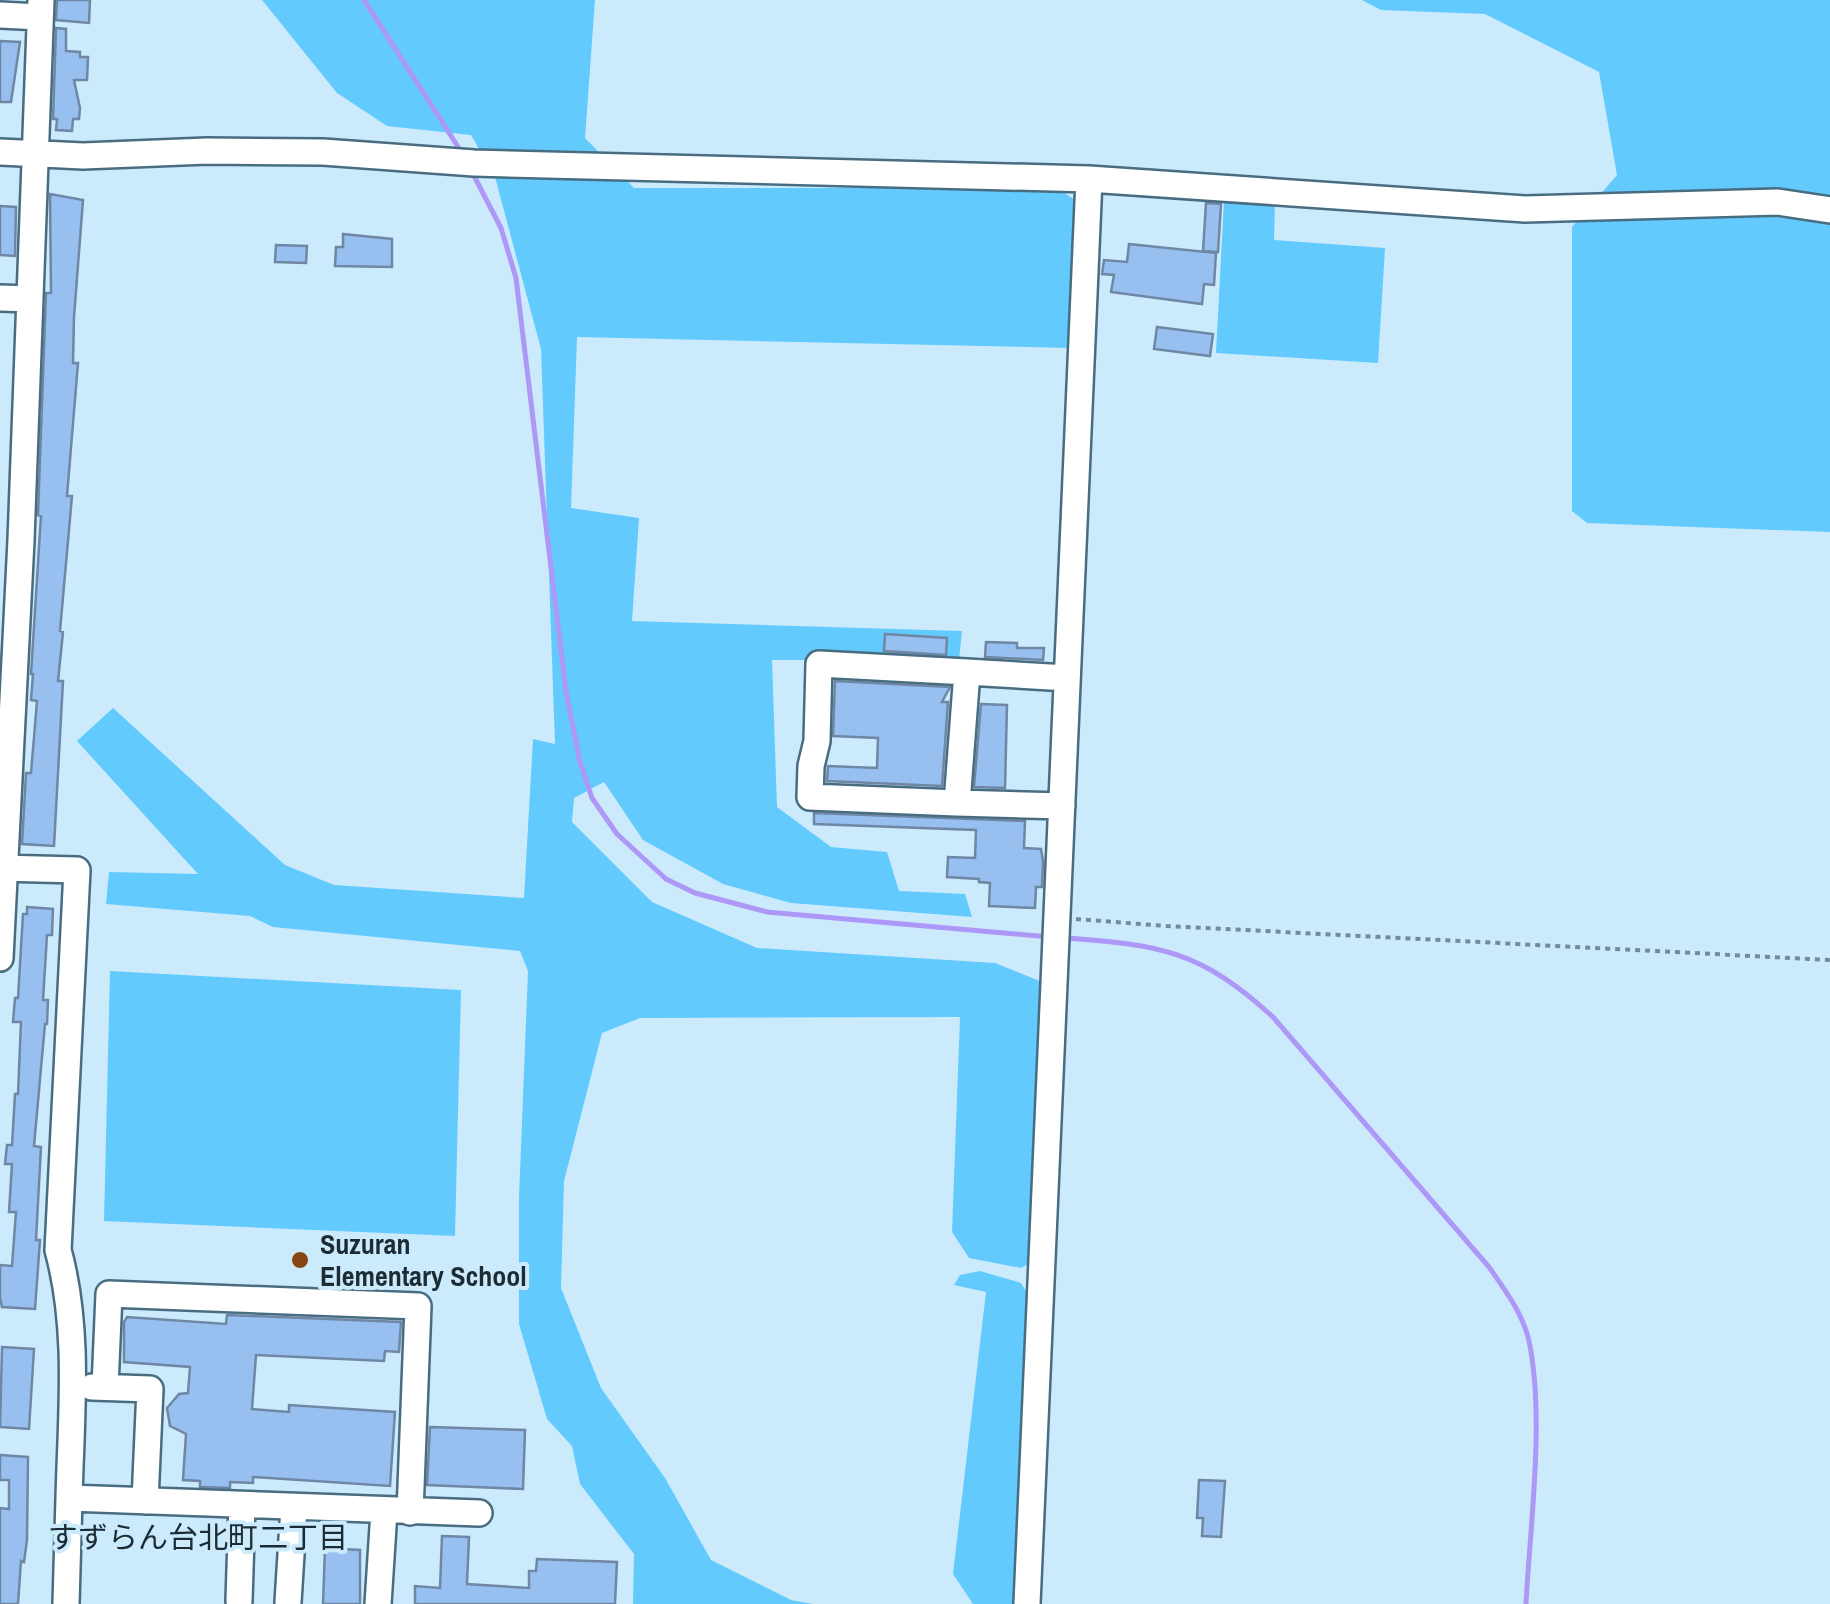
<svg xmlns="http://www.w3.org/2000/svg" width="1830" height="1604" font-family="'Archivo Narrow','Noto Sans JP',sans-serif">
<rect width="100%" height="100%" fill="#cbebfd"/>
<path fill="#63cafd" d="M 262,0 L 595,0 L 585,138 L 634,188 L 1057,188 L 1075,200 L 1069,348 L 577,337 L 571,508 L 639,518 L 632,621 L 962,631 L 959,660 L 772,660 L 777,807 L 831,847 L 887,852 L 899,891 L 965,894 L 972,917 L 791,903 L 723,884 L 643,840 L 604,782 L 574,798 L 572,822 L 652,902 L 757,948 L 995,963 L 1045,983 L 1033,1261 L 1021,1268 L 969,1258 L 952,1232 L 960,1017 L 640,1018 L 602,1033 L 564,1181 L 561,1288 L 601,1388 L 665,1478 L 711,1560 L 791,1600 L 813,1604 L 633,1604 L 634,1554 L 580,1484 L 572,1446 L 547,1419 L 519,1324 L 519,1197 L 528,971 L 520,951 L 273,927 L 250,916 L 106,904 L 109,872 L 198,874 L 77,741 L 113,708 L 285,865 L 334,885 L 524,898 L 533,739 L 555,744 L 541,349 L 495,177 L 471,135 L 387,126 L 337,93 Z
M 1362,0 L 1830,0 L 1830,532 L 1587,523 L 1572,511 L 1572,227 L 1617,175 L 1599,72 L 1485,14 L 1381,10 Z
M 1224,201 L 1275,203 L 1274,240 L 1385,248 L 1378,363 L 1216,353 Z
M 110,971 L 461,990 L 455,1236 L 104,1221 Z
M 980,1271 L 1021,1283 L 1034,1304 L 1018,1604 L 973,1604 L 953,1574 L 986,1292 L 954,1285 L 960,1275 Z"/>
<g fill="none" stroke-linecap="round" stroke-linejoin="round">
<path stroke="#ad97f7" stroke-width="5" d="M 364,0 L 462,153
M 472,172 L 501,228 L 516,278 L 566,692 L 580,762 L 592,798 L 617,834 L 666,879 L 695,893 L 767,912 L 1050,937
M 1066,938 C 1162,945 1201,951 1273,1017 L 1489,1267 C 1505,1290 1523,1314 1529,1341 C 1545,1417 1530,1526 1526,1604"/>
</g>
<path fill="#97c0f0" stroke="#6f87a4" stroke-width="2.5" d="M 57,0 L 90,0 L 89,23 L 56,20 Z
M 56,28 L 66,29 L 66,51 L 80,52 L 80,57 L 88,57 L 87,80 L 74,80 L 80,108 L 79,119 L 73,119 L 72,131 L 56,130 L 57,119 L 53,119 Z
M 0,41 L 20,42 L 11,102 L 0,102 Z
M 50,194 L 83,200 L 74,317 L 73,363 L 78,363 L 67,496 L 72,496 L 60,631 L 63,632 L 58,681 L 63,681 L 54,846 L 22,844 L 26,773 L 31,773 L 37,701 L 31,700 L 33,674 L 31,674 L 41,516 L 38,515 L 46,293 L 51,293 Z
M 1206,203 L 1221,204 L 1218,252 L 1203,251 Z
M 0,206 L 16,207 L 15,256 L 0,255 Z
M 343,234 L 392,239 L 392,267 L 335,266 L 336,247 L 343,247 Z
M 1129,244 L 1216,253 L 1214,285 L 1204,284 L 1202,304 L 1111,292 L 1114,275 L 1102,274 L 1104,260 L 1127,262 Z
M 276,245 L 307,246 L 306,263 L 275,262 Z
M 1157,327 L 1213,334 L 1210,356 L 1154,349 Z
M 885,634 L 947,638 L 946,655 L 884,651 Z
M 986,642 L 1017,643 L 1017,648 L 1044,648 L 1043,660 L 985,657 Z
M 835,681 L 950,687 L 942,702 L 948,702 L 942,786 L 827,781 L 828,766 L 877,768 L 878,738 L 833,736 Z
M 981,704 L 1007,705 L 1005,788 L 974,787 Z
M 814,813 L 1025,821 L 1024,848 L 1041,849 L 1043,861 L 1042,887 L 1036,887 L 1035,908 L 989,906 L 990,883 L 979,882 L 979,879 L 947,877 L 948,857 L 975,858 L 976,830 L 814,824 Z
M 27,907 L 53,909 L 52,935 L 47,935 L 43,1000 L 48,1000 L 47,1024 L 45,1024 L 34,1146 L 41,1147 L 36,1240 L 40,1240 L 35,1309 L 2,1307 L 0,1298 L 0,1265 L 12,1266 L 16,1212 L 9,1212 L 12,1164 L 5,1164 L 7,1145 L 12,1145 L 15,1094 L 18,1094 L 21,1022 L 13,1022 L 15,998 L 18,998 L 23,914 L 27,914 Z
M 227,1315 L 401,1322 L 399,1352 L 385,1351 L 384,1361 L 256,1355 L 252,1409 L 289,1412 L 289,1405 L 395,1412 L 390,1486 L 253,1477 L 253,1483 L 230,1482 L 230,1488 L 200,1487 L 200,1481 L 183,1480 L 186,1434 L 170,1426 L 167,1408 L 179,1394 L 188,1393 L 190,1367 L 124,1362 L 124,1322 L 127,1317 L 226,1324 Z
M 2,1347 L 34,1349 L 29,1429 L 0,1427 Z
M 430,1427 L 525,1430 L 523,1489 L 427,1485 Z
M 0,1455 L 28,1457 L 27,1540 L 24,1562 L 21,1561 L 18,1604 L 0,1604 L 0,1508 L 9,1509 L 9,1480 L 0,1480 Z
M 1199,1480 L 1225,1481 L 1221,1537 L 1202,1536 L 1203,1518 L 1197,1518 Z
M 442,1536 L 469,1537 L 467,1584 L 529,1588 L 529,1571 L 536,1571 L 537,1559 L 617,1562 L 615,1604 L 415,1604 L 415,1586 L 440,1588 Z
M 325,1548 L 360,1550 L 360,1604 L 323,1604 Z"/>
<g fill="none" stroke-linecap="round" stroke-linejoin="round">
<defs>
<path id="minor" d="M 0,15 L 40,17
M 0,152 L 83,156 L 207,151 L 323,152 L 474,163 L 1089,179 L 1525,209 L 1778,202 L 1830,210
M 0,298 L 30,299
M 957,803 L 810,797 L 811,766 L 817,741 L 819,664 L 967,672
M 1062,806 L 957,803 L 967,672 L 1067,678
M 0,868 L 77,870 L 58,1250 C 80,1330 71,1416 69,1498
M 0,958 L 21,540 L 41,0
M 92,1387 L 150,1389 L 145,1501
M 105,1387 L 109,1294 L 418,1306 L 410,1512
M 239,1601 L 242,1505
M 288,1602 L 294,1507
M 66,1604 L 69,1498 L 479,1513
M 378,1604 L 384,1511
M 1027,1604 L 1089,179"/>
</defs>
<use href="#minor" stroke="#486d81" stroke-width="30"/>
<path stroke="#738b98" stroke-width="4" stroke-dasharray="5 5" stroke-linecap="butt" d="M 1076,919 L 1166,926 L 1830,960"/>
<use href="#minor" stroke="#fff" stroke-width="25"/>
</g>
<circle fill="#874512" stroke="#cbebfd" stroke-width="4" cx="300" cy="1260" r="10"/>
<g text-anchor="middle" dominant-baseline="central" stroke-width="8" stroke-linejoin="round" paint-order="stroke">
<g font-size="28" font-weight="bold" fill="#1c2c34" stroke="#cbebfd" text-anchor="start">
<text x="320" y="1244">Suzuran<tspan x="320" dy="32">Elementary School</tspan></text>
</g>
<g font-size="30" fill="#1c2c34" stroke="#cbebfd">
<text x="198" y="1537">すずらん台北町二丁目</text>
</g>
</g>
</svg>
